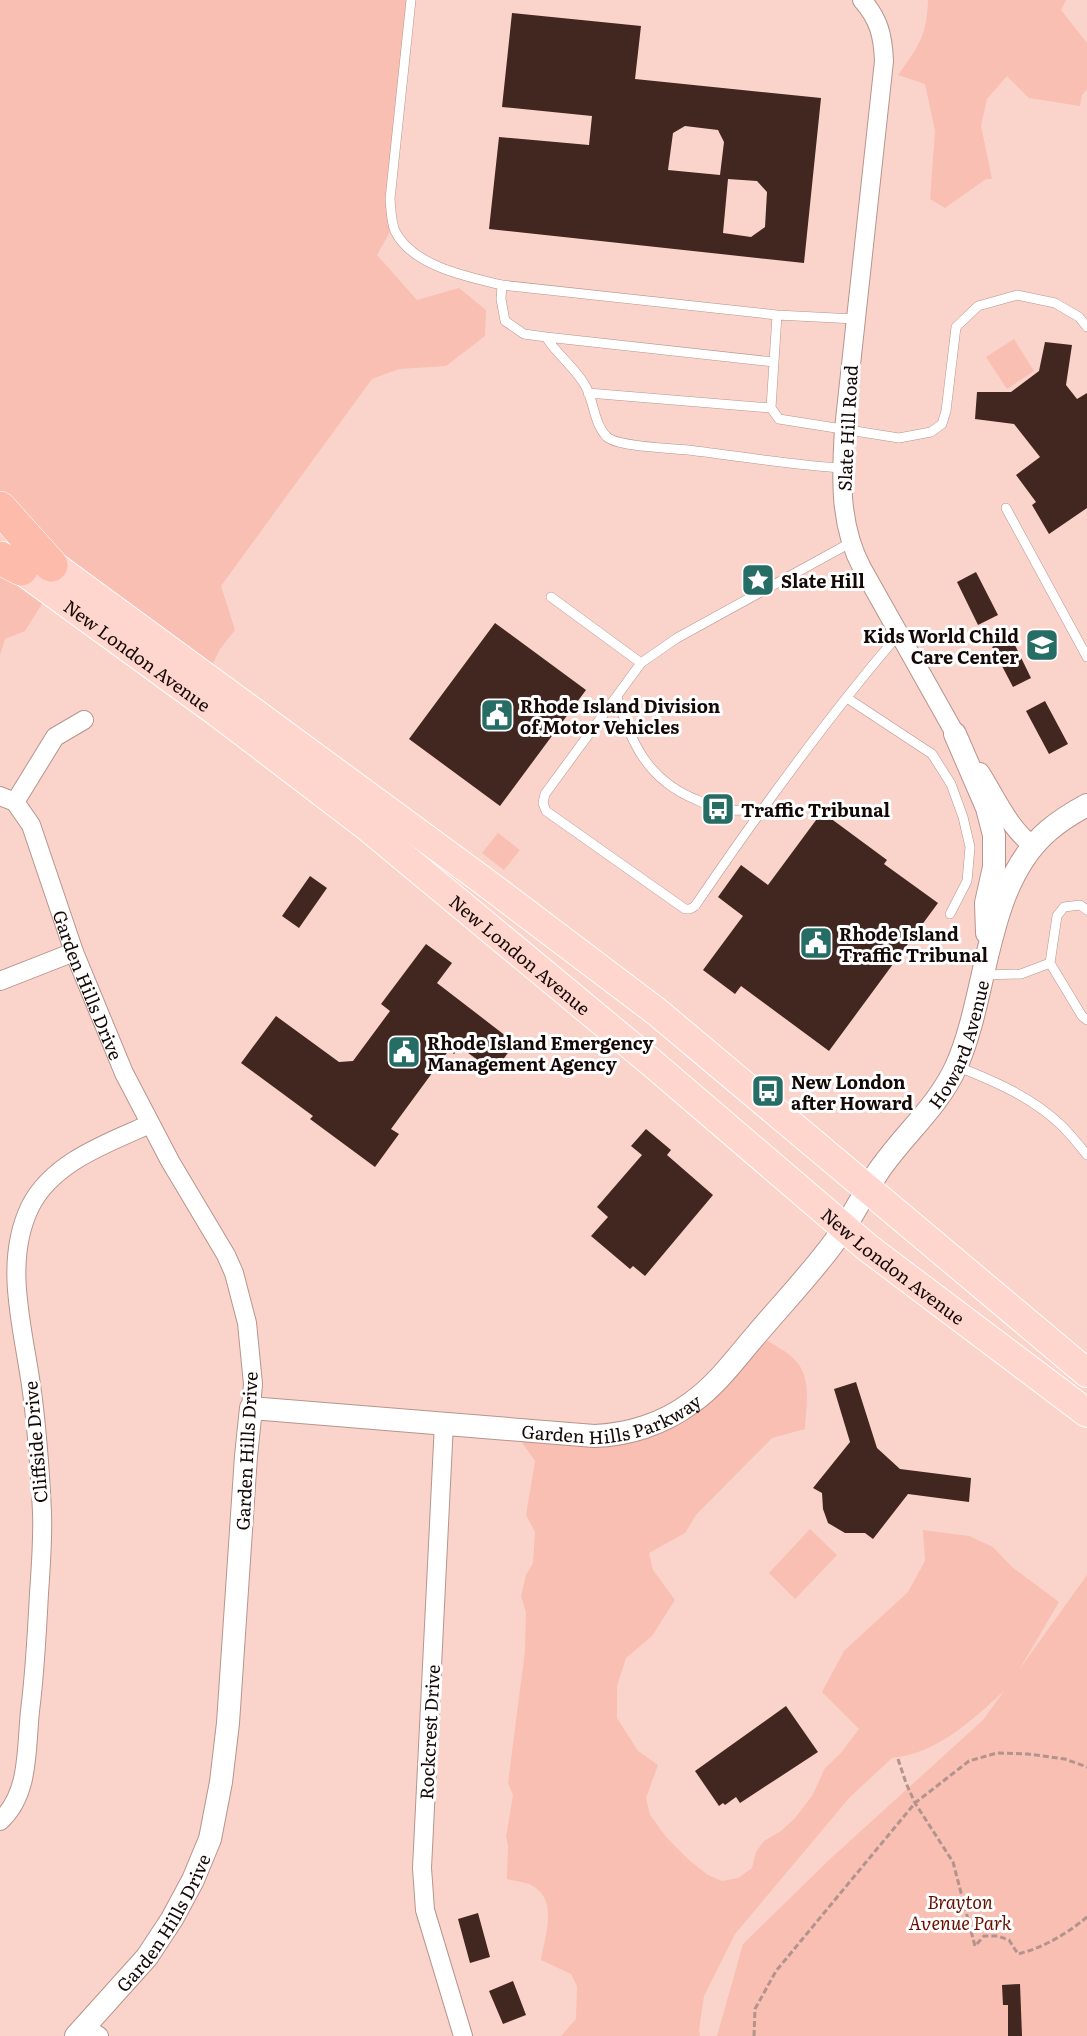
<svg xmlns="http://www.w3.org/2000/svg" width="1087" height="2036" font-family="Literata,serif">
<rect width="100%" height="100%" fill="#fad4cb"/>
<path fill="#f8bfb2" d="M 0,0 L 408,0 L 392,228 L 377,255 L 417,300 L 459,288 L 486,310 L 485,336 L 446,366 L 399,369 L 372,379 L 221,586 L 235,630 L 220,649 L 209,671 L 104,597 L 0,501 Z
M 928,0 L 1066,0 L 1061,10 L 1087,43 L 1087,89 L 1082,95 L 1080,106 L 1029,98 L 1007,76 L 987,99 L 981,126 L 992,179 L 986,179 L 945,208 L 930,199 L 935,131 L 925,84 L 898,75 C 918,47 927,36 928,0 Z
M 1014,339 L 1034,371 L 1007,389 L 986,357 Z
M 0,552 L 50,591 L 25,631 L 5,639 L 0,655 Z
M 498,833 L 520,850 L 504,870 L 482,853 Z
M 757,1335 C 769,1342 783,1349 793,1358 C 813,1376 806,1406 805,1429 L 772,1438 L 696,1515 L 685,1533 L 649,1553 L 653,1570 L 675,1600 L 652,1636 L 626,1658 L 617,1686 L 617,1718 L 638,1751 L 658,1765 L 646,1798 L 650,1815 L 667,1838 L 689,1860 L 708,1875 L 722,1881 L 738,1878 L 752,1868 L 756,1852 L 764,1841 L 781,1831 L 795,1818 L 812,1796 L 825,1768 L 840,1754 L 859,1729 L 822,1692 L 844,1651 L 908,1592 L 925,1561 L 923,1530 L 969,1536 L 993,1547 L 1012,1567 L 1059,1602 L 1019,1670 L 1087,1575 L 1087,2036 L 717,2036 L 743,1944 L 829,1860 L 983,1720 L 1004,1691 C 971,1721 938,1753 892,1758 L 850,1797 L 735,1934 L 704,1996 L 699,2030 L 700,2036 L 561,2036 L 576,2019 L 577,1986 L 571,1974 L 541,1960 C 545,1934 560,1898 529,1884 C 523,1882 514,1881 507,1879 L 508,1845 L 506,1837 L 513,1795 L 508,1783 L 525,1651 L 526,1612 L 521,1596 L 526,1575 L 533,1563 L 535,1532 L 526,1515 L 535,1461 L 512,1428 L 609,1433 L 665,1415 Z
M 810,1529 L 837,1555 L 795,1599 L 769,1573 Z"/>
<path fill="#422620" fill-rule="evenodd" d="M 512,13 L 641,26 L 635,79 L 821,98 L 804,263 L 489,229 L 499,137 L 589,145 L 592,116 L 502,107 ZM 685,126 L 718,130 L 724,142 L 720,175 L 668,170 L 673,133 ZM 728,179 L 757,181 L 767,192 L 765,227 L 751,237 L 723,233 Z
M 1045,342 L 1072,345 L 1066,385 L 1077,399 L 1087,393 L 1087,508 L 1049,534 L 1032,505 L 1036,502 L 1016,475 L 1040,457 L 1014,424 L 975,419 L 977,392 L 1011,392 L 1039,371 Z
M 976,572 L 998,615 L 978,625 L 957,582 Z
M 495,623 L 586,690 L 500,806 L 409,739 Z
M 1011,637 L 1031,678 L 1013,687 L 992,647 Z
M 1045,701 L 1068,744 L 1049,754 L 1026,711 Z
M 822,812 L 887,860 L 884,864 L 938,903 L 829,1051 L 741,986 L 735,994 L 703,970 L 743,916 L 718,897 L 741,865 L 768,885 Z
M 310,876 L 327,888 L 299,928 L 282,916 Z
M 426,944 L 452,963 L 437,983 L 515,1043 L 494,1072 L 460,1047 L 454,1054 L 449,1050 L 391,1129 L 399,1134 L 375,1167 L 310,1119 L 313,1116 L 241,1063 L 276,1016 L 339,1062 L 353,1061 L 390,1011 L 381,1004 Z
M 646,1129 L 671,1150 L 667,1155 L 713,1195 L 645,1276 L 633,1266 L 630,1269 L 591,1236 L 608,1217 L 597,1207 L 642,1155 L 631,1146 Z
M 856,1382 L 877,1448 L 900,1469 L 971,1478 L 969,1502 L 908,1494 L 873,1539 L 865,1533 L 845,1533 L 828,1523 L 823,1509 L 822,1493 L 813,1488 L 850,1442 L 834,1389 Z
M 786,1706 L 818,1752 L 740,1803 L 736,1797 L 725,1805 L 723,1803 L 719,1806 L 695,1771 Z
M 478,1913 L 490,1957 L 470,1963 L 458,1919 Z
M 513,1981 L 526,2015 L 503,2024 L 489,1991 Z
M 1020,1984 L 1022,2036 L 1008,2036 L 1008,2005 L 1003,2005 L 1002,1985 Z"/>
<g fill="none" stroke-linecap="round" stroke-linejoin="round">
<defs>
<path id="service" d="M 411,0 L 390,199 C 391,210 391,221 395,231 C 412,266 468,277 502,285 L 501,299 L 505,321 L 524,334 L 546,337 C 557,355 576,368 586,387 C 594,402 594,424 607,437 C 618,447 671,448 688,450 C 739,456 790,465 842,468
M 502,285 L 777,315 L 855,319
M 777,315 L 771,408 L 779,419 L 899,438 L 931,432 L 942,424 L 946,411 L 956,327 L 978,306 L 1017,295 L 1055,303 L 1079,317 L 1087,327
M 546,337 L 774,362
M 588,393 L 771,408
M 1006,508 L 1087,657
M 850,543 L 677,638 L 641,663 L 545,794 L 543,803 L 546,811 L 685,909 L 690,909 L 695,906 C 759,812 825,720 899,634
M 551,597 L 641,663
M 617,697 C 631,744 649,781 697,800 C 704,803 711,808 718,809 C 731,812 747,809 761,809
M 847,698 L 932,754 L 951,784 L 963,817 L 970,847 L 967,881 L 950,914
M 1087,910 L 1080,905 L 1064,907 L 1057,916 L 1050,963 L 1082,1016 L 1087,1020
M 983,975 L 1021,974 L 1050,963
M 956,1066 C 994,1081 1032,1097 1062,1126 C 1071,1135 1079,1145 1087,1155"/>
<g id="minor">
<path d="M 862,0 C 879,19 883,36 884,61 L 844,429 C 841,477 839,525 862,568 L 961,744"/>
<path d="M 980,772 C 995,795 1011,832 1034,846"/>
<path id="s1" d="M 0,796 L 15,802 L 31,825 L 74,952 L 124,1073 L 170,1161 L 226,1255 L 234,1273 L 247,1323 L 253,1384 L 251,1408"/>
<path d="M 15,802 L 55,737 L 84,720"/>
<path d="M 0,981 L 74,952"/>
<path d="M 444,1423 L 422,1868 L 425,1910 L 463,2036"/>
<path d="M 0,1821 C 30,1794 26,1748 30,1711 C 35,1672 37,1633 39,1593 C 41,1566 43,1539 42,1512 C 40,1470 37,1427 31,1385 C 23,1327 3,1263 30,1207 C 52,1162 108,1143 150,1124"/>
<path d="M 85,2027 L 99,2036"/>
</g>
<g id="tertiary">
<path d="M 955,734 L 987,808 L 994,835 L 994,867 L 986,903 L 987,933"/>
<path id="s2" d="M 76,2036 L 147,1957 L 172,1919 L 193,1880 L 210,1839 L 221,1782 L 228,1723 L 246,1456 L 251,1408 L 594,1436 C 628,1435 663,1424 691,1403 C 717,1385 736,1358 756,1335 C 782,1304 811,1274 835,1241 C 851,1220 863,1194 878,1172 C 903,1135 937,1108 956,1067 C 989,994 984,885 1049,830 C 1061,820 1074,812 1087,805"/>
</g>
<g id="primary">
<path d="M 34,551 L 481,879 L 657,1012 L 1087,1373"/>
<path id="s3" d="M 2,556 L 218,713 L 365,825 L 652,1063 L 868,1248 L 1087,1413"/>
</g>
<path id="motorway" d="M 0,508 L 51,565
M 0,558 L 21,569"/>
</defs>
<use href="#service" stroke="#b7948c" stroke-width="10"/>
<use href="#minor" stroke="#b7948c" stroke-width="20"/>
<use href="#tertiary" stroke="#b7948c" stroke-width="24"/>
<use href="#primary" stroke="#fff" stroke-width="30"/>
<use href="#motorway" stroke="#fff" stroke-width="34"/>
<path stroke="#b2948d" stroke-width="3" stroke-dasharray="6 3" stroke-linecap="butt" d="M 898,1759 L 906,1783 L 915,1803 L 953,1862 L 975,1946 L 984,1936 L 998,1936 L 1009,1940 L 1018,1954 C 1043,1948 1068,1933 1087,1917
M 754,2036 L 755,2009 L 776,1971 L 915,1803 L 969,1761 L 997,1753 L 1028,1754 L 1065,1759 L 1087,1767"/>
<use href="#service" stroke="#fff" stroke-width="9"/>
<use href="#minor" stroke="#fff" stroke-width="18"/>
<use href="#tertiary" stroke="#fff" stroke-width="22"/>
<use href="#primary" stroke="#fed6cd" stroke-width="28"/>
<use href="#motorway" stroke="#fdbbac" stroke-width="33"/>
</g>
<defs>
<symbol id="sight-square" viewBox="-11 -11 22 22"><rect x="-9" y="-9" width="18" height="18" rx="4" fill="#266e65" stroke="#fff"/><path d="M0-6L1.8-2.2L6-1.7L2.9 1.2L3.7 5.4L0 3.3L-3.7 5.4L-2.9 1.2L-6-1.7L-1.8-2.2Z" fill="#fff"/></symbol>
<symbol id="school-square" viewBox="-11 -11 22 22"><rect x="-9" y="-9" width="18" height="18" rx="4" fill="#266e65" stroke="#fff"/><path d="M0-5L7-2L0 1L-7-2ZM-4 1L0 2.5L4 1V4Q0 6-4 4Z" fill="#fff"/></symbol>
<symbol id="civic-square" viewBox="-11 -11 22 22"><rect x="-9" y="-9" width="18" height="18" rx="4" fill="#266e65" stroke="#fff"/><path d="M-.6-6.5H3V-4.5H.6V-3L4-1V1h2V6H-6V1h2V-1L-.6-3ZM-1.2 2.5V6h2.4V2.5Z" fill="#fff"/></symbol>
<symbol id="bus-square" viewBox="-11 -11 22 22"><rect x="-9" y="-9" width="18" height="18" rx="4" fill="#266e65" stroke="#fff"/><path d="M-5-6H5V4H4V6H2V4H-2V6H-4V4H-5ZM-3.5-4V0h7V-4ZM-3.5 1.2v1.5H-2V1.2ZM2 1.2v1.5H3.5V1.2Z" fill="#fff"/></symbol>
</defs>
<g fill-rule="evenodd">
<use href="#sight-square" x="739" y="561" width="38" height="38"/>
<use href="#school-square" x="1023" y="626" width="38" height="38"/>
<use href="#civic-square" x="478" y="696" width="38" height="38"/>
<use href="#bus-square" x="699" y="790" width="38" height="38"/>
<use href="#civic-square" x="797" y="924" width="38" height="38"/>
<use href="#civic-square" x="385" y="1033" width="38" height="38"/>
<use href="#bus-square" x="749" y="1072" width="38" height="38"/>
</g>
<g text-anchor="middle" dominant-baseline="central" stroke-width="6" stroke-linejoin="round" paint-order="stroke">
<g font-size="18" fill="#150907" stroke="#fff">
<text transform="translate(847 428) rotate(-87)">Slate Hill Road</text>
<text stroke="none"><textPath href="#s3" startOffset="168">New London Avenue</textPath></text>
<text stroke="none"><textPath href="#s3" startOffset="654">New London Avenue</textPath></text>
<text stroke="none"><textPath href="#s1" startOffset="214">Garden Hills Drive</textPath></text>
<text stroke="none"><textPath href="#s2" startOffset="1574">Howard Avenue</textPath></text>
<text stroke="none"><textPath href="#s3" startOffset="1140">New London Avenue</textPath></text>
<text stroke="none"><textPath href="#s2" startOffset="1038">Garden Hills Parkway</textPath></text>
<text transform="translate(35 1442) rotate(-95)">Cliffside Drive</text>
<text transform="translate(246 1451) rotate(-87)">Garden Hills Drive</text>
<text transform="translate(429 1732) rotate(-87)">Rockcrest Drive</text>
<text stroke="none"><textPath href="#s2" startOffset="144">Garden Hills Drive</textPath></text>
</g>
<g font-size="18" font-weight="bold" fill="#150907" stroke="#fff" text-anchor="start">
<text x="781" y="580">Slate Hill</text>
<text x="1019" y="635" text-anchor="end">Kids World Child<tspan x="1019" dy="21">Care Center</tspan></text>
<text x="520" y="705">Rhode Island Division<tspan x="520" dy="21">of Motor Vehicles</tspan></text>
<text x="741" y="809">Traffic Tribunal</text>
<text x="839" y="933">Rhode Island<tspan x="839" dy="21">Traffic Tribunal</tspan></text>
<text x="427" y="1042">Rhode Island Emergency<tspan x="427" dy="21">Management Agency</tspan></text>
<text x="791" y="1081">New London<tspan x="791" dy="21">after Howard</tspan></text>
</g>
<g font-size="18" font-style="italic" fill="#680f00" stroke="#fff">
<text x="960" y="1901">Brayton<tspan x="960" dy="21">Avenue Park</tspan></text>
</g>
</g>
</svg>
